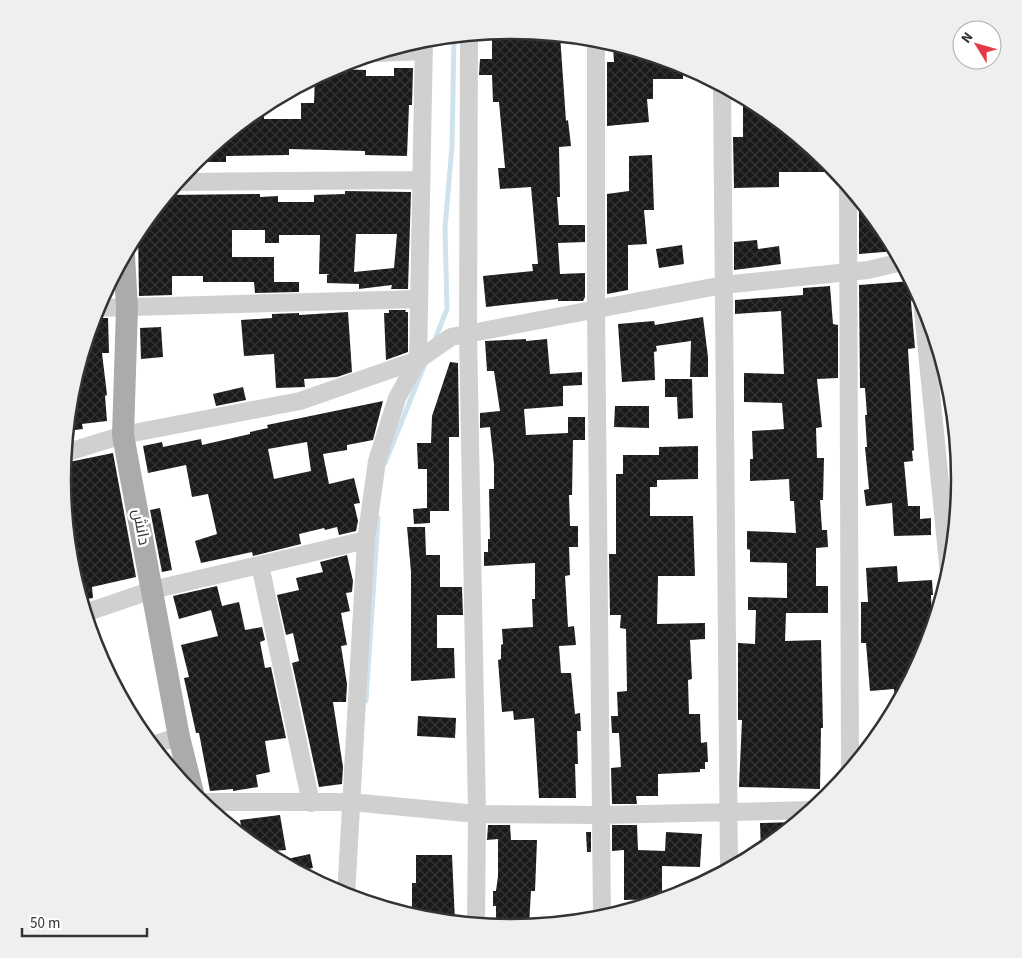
<svg xmlns="http://www.w3.org/2000/svg" width="1022" height="958" font-family="'Source Sans 3',Cairo,sans-serif">
<defs>
<pattern id="building-cross-hatch" width="8" height="8" patternUnits="userSpaceOnUse" patternTransform="scale(1.25)"><rect width="8" height="8" fill="#1a1a1a"/><path d="M0 0l8 8M0 8l8-8" fill="none" stroke="#333"/></pattern>
</defs>
<rect width="100%" height="100%" fill="#fff"/>
<g fill="none" stroke-linecap="round" stroke-linejoin="round">
<path stroke="#cfe2ee" stroke-width="5" d="M 434,342 L 447,309 L 445,228 L 452,146 L 454,36
M 385,463 L 424,366
M 366,701 L 378,518"/>
</g>
<path fill="url(#building-cross-hatch)" fill-rule="evenodd" d="M 530,32 L 560,35 L 566,121 L 568,120 L 571,146 L 559,147 L 560,197 L 557,197 L 559,225 L 585,225 L 585,242 L 558,243 L 560,274 L 585,273 L 585,297 L 583,301 L 558,301 L 558,299 L 486,307 L 483,276 L 533,271 L 532,264 L 538,264 L 531,187 L 500,189 L 498,168 L 505,168 L 499,102 L 493,102 L 492,75 L 479,75 L 480,59 L 492,59 L 492,40 L 531,39 Z
M 624,46 L 683,64 L 683,79 L 653,79 L 653,99 L 647,99 L 649,122 L 607,126 L 607,62 L 614,62 L 613,47 Z
M 394,68 L 413,68 L 412,105 L 409,105 L 407,156 L 365,155 L 365,151 L 289,149 L 289,155 L 226,156 L 226,162 L 193,162 L 264,104 L 264,119 L 301,119 L 301,103 L 314,103 L 315,77 L 330,69 L 366,70 L 366,76 L 394,76 Z
M 743,96 L 761,106 L 824,158 L 824,172 L 779,172 L 779,187 L 734,188 L 733,137 L 743,137 Z
M 652,155 L 654,210 L 644,210 L 647,244 L 628,245 L 628,290 L 607,294 L 607,194 L 629,191 L 629,156 Z
M 345,191 L 411,192 L 408,289 L 391,289 L 392,285 L 359,289 L 359,284 L 327,283 L 327,275 L 330,274 L 319,274 L 320,235 L 279,235 L 279,243 L 265,243 L 265,230 L 232,230 L 232,257 L 274,257 L 274,282 L 299,282 L 299,292 L 255,293 L 254,282 L 203,282 L 203,276 L 172,276 L 172,295 L 139,296 L 138,230 L 166,195 L 260,194 L 260,197 L 278,196 L 278,202 L 314,202 L 314,195 L 345,194 ZM 356,234 L 397,234 L 394,268 L 354,272 Z
M 859,198 L 884,230 L 896,251 L 859,254 Z
M 757,240 L 758,249 L 779,246 L 781,264 L 734,270 L 734,242 Z
M 682,245 L 684,264 L 659,268 L 656,249 Z
M 912,281 L 915,293 L 911,302 L 915,348 L 908,349 L 914,450 L 912,451 L 913,461 L 904,462 L 908,506 L 920,506 L 920,519 L 931,518 L 931,535 L 894,536 L 892,503 L 866,506 L 864,490 L 869,489 L 865,447 L 867,447 L 865,415 L 867,415 L 865,388 L 860,388 L 859,285 Z
M 830,286 L 833,324 L 838,325 L 838,378 L 817,379 L 822,427 L 816,428 L 817,458 L 824,458 L 823,500 L 820,500 L 822,530 L 827,530 L 828,547 L 816,548 L 816,586 L 828,586 L 828,613 L 786,613 L 785,641 L 821,640 L 823,728 L 821,728 L 820,789 L 739,787 L 742,720 L 738,720 L 738,643 L 755,644 L 756,610 L 748,610 L 748,597 L 787,598 L 787,563 L 750,562 L 750,550 L 747,549 L 747,531 L 796,533 L 794,501 L 790,501 L 789,479 L 750,481 L 750,459 L 753,459 L 752,431 L 784,429 L 782,403 L 744,402 L 744,373 L 784,374 L 781,311 L 735,314 L 735,300 L 803,295 L 803,288 Z
M 389,310 L 406,310 L 405,312 L 408,312 L 408,352 L 386,360 L 384,313 L 389,313 Z
M 348,312 L 352,372 L 337,377 L 304,379 L 305,387 L 276,388 L 274,354 L 244,356 L 241,320 L 272,318 L 272,314 L 299,313 L 299,315 Z
M 703,317 L 708,357 L 708,377 L 690,377 L 691,341 L 656,346 L 657,351 L 654,352 L 655,380 L 622,382 L 618,324 L 654,321 L 655,325 Z
M 93,318 L 108,318 L 109,353 L 102,353 L 107,395 L 105,396 L 107,421 L 82,424 L 83,429 L 67,431 L 71,391 Z
M 161,327 L 163,357 L 141,359 L 140,328 Z
M 526,339 L 526,341 L 547,339 L 550,374 L 582,372 L 582,385 L 563,386 L 563,406 L 524,409 L 526,435 L 568,433 L 568,417 L 585,417 L 585,440 L 573,440 L 572,495 L 569,495 L 570,526 L 578,526 L 578,547 L 569,547 L 570,575 L 565,576 L 568,627 L 574,626 L 576,645 L 559,646 L 561,673 L 571,673 L 575,714 L 580,713 L 581,731 L 577,731 L 578,764 L 575,764 L 576,798 L 539,798 L 534,718 L 514,720 L 513,711 L 502,712 L 498,660 L 501,659 L 501,645 L 503,644 L 502,629 L 533,627 L 532,599 L 535,599 L 535,563 L 484,566 L 484,552 L 488,552 L 488,539 L 490,539 L 489,489 L 494,489 L 494,464 L 490,427 L 480,428 L 480,413 L 500,411 L 494,371 L 487,371 L 485,341 Z
M 450,362 L 458,363 L 459,430 L 459,437 L 449,437 L 449,511 L 430,511 L 430,523 L 414,524 L 413,509 L 427,508 L 427,469 L 418,469 L 417,443 L 431,443 L 432,416 Z
M 665,379 L 692,379 L 693,418 L 678,419 L 677,397 L 665,397 Z
M 243,387 L 246,400 L 216,406 L 213,394 Z
M 383,401 L 373,440 L 347,445 L 347,450 L 323,454 L 329,484 L 354,478 L 360,503 L 354,504 L 358,521 L 356,531 L 339,535 L 337,527 L 325,530 L 324,528 L 299,534 L 301,544 L 253,556 L 252,552 L 201,563 L 195,541 L 217,534 L 208,494 L 192,497 L 186,465 L 148,473 L 143,446 L 162,442 L 163,447 L 201,439 L 202,445 L 250,434 L 250,432 L 268,428 L 267,425 ZM 307,442 L 311,471 L 274,479 L 268,449 Z
M 615,406 L 649,406 L 649,428 L 614,427 Z
M 698,446 L 698,479 L 657,480 L 657,487 L 650,487 L 650,516 L 693,516 L 695,576 L 658,576 L 657,624 L 705,623 L 705,639 L 690,640 L 692,679 L 688,680 L 689,714 L 700,714 L 701,743 L 707,742 L 708,762 L 705,762 L 705,769 L 700,769 L 700,772 L 658,774 L 658,796 L 636,796 L 637,804 L 612,804 L 611,768 L 621,767 L 619,733 L 612,733 L 611,716 L 618,716 L 617,692 L 627,691 L 626,629 L 620,628 L 621,615 L 610,615 L 609,554 L 616,554 L 616,474 L 623,474 L 623,455 L 659,455 L 659,447 Z
M 113,453 L 136,577 L 92,587 L 93,598 L 81,600 L 71,566 L 62,479 L 64,463 Z
M 160,508 L 172,570 L 162,572 L 150,510 Z
M 407,527 L 425,527 L 426,555 L 440,555 L 440,587 L 462,587 L 463,615 L 437,615 L 437,648 L 454,648 L 455,678 L 411,681 L 411,572 Z
M 347,555 L 353,581 L 352,592 L 346,593 L 350,611 L 341,613 L 347,645 L 341,646 L 347,684 L 346,702 L 333,702 L 343,767 L 342,784 L 319,787 L 292,663 L 299,661 L 293,633 L 286,635 L 277,595 L 299,590 L 296,578 L 323,572 L 320,562 Z
M 897,566 L 898,582 L 932,580 L 933,595 L 931,595 L 932,631 L 926,651 L 896,707 L 894,689 L 870,691 L 866,643 L 861,643 L 861,602 L 868,602 L 866,568 Z
M 217,586 L 222,606 L 239,602 L 245,630 L 262,627 L 265,640 L 260,642 L 265,668 L 271,667 L 286,738 L 265,741 L 270,772 L 256,775 L 258,787 L 233,791 L 233,789 L 210,791 L 199,733 L 196,733 L 184,678 L 189,677 L 181,645 L 218,636 L 211,610 L 179,619 L 173,596 Z
M 418,716 L 456,718 L 455,738 L 417,736 Z
M 280,815 L 286,850 L 261,852 L 243,837 L 240,820 Z
M 797,822 L 786,832 L 761,852 L 760,823 Z
M 488,825 L 510,825 L 511,840 L 537,840 L 535,891 L 531,891 L 529,926 L 496,927 L 496,906 L 493,906 L 493,891 L 496,891 L 498,876 L 498,839 L 487,840 Z
M 612,825 L 637,825 L 638,850 L 665,851 L 666,832 L 702,834 L 700,867 L 662,866 L 662,899 L 624,900 L 624,850 L 612,851 Z
M 586,832 L 591,832 L 591,852 L 587,852 Z
M 310,854 L 313,868 L 297,871 L 278,861 Z
M 416,855 L 452,855 L 455,922 L 412,916 L 412,883 L 416,883 Z"/>
<g fill="none" stroke-linecap="round" stroke-linejoin="round">
<path stroke="#d0d0d0" stroke-width="18" d="M 469,34 L 468,333 L 477,814 L 476,925
M 596,38 L 596,309 L 602,918
M 378,53 L 424,51
M 722,85 L 729,869
M 176,182 L 421,180
M 848,185 L 850,770
M 922,301 L 949,574
M 96,308 L 419,299
M 65,453 L 123,435 L 300,401 L 418,360 L 451,337 L 723,285 L 868,270 L 902,262
M 260,565 L 311,803
M 85,613 L 152,590 L 366,540
M 151,745 L 179,737
M 200,802 L 351,802 L 477,814 L 601,815 L 813,810
M 346,896 L 366,540 L 377,461 L 397,398 L 418,360 L 424,39"/>
<path stroke="#ababab" stroke-width="22" d="M 124,255 L 127,308 L 123,435 L 179,737 L 194,797"/>
</g>
<g text-anchor="middle" dominant-baseline="central" stroke-width="5" stroke-linejoin="round" paint-order="stroke">
<g font-size="16" fill="#333" stroke="#fff">
<text transform="translate(141 527) rotate(79)">دانش</text>
</g>
</g>
<path d="M0 0H1022V958H0ZM71 479a440 440 0 1 1 880 0a440 440 0 1 1-880 0Z" fill="#efefef" fill-rule="evenodd"/>
<path fill="none" stroke="#333" stroke-width="2.5" d="M71 479a440 440 0 1 1 880 0a440 440 0 1 1-880 0Z"/>
<g transform="translate(977 45) rotate(307)"><circle r="24" fill="#ffffff" stroke="#adadad"/>
<path d="M0-4L9 19L0 12L-9 19Z" fill="#e63946"/>
<text y="-8" font-size="14" font-weight="bold" text-anchor="middle" fill="#333333">N</text>
</g>
<path d="M22 928v8h125v-8" fill="none" stroke="#333333" stroke-width="2.5"/>
<text x="30" y="928" font-size="15" fill="#333333" stroke="#ffffff" stroke-width="4" paint-order="stroke">50 m</text>
</svg>
